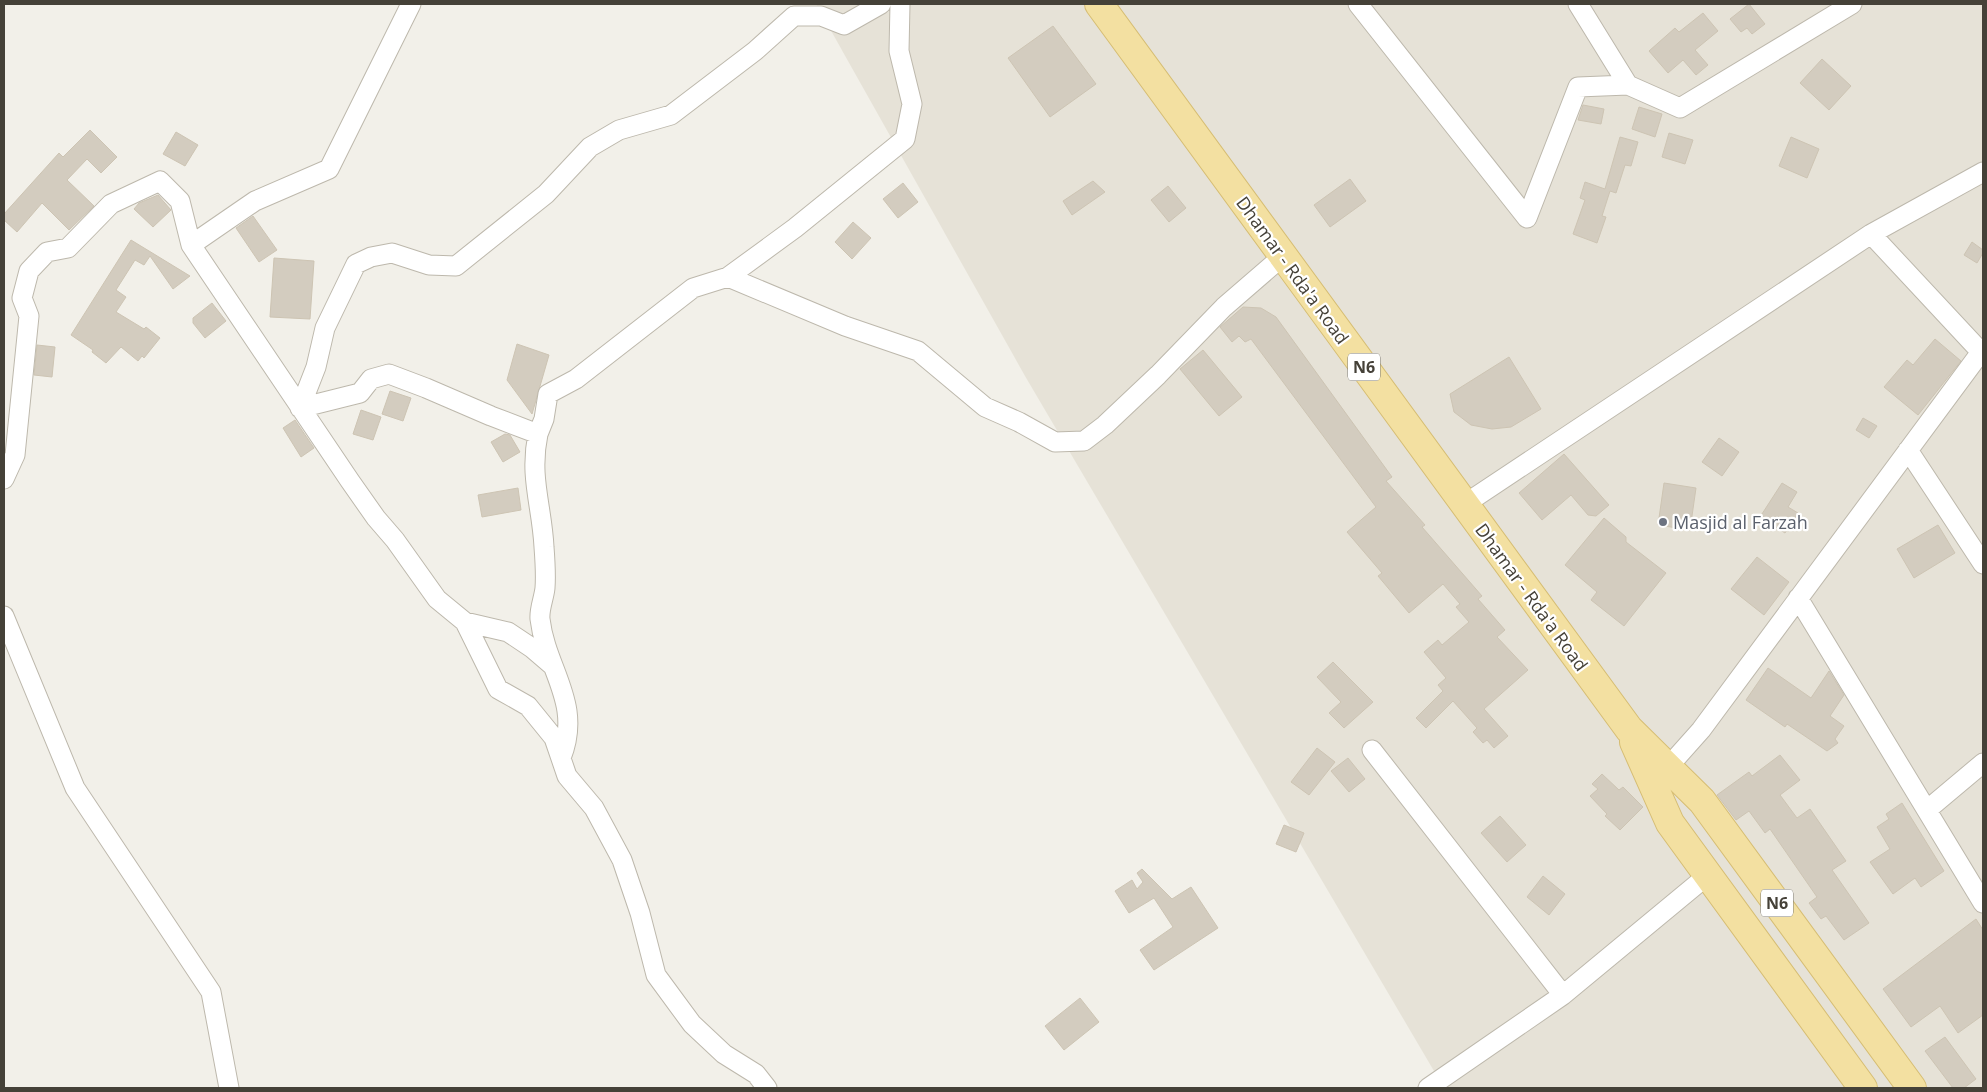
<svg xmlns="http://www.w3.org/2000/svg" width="1987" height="1092" font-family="'Open Sans',sans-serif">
<rect width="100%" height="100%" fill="#f2f0e9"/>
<path fill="#e6e2d7" d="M 816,4 L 1983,4 L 1983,1088 L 1444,1088 L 1025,376 Z"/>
<path fill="#d3ccbf" stroke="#cdc4b3" d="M 1749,4 L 1765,24 L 1752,34 L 1747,28 L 1741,32 L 1730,19 Z
M 1703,13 L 1718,31 L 1695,50 L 1708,65 L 1696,75 L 1683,60 L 1668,73 L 1649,51 L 1675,28 L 1679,32 Z
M 1053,26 L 1096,84 L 1050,117 L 1008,58 Z
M 1822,59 L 1851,86 L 1829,110 L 1800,83 Z
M 1583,105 L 1604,109 L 1601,124 L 1578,120 Z
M 1639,107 L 1662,114 L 1655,137 L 1632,129 Z
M 90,130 L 117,157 L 101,173 L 87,159 L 67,180 L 94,206 L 69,230 L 42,203 L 17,232 L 4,220 L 4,214 L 59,153 L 63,157 Z
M 176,132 L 198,145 L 185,166 L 163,154 Z
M 1669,133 L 1693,140 L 1685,164 L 1662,157 Z
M 1620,137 L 1638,142 L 1631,166 L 1625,165 L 1616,193 L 1610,191 L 1602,216 L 1606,217 L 1597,243 L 1573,234 L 1585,200 L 1580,198 L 1585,182 L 1605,189 Z
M 1791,137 L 1819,149 L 1807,178 L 1779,166 Z
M 1350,179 L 1366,201 L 1330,227 L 1314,205 Z
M 1093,181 L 1105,192 L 1072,215 L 1063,201 Z
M 903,183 L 918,202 L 898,218 L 883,199 Z
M 1168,186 L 1186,208 L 1169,222 L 1151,200 Z
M 158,195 L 171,210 L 153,227 L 134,209 L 139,203 Z
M 253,216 L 277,250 L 259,262 L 236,228 Z
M 853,222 L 871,238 L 852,259 L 835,242 Z
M 131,240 L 190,276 L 173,289 L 150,256 L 144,265 L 135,260 L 116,290 L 126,297 L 116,312 L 144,329 L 146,327 L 160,338 L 144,358 L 142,356 L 138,361 L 121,347 L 106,363 L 92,352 L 93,350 L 71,335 Z
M 1972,242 L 1983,250 L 1983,253 L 1977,263 L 1964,255 Z
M 274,258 L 314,261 L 310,319 L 270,317 Z
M 212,303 L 226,321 L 205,338 L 193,323 L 193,318 Z
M 1243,307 L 1261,308 L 1276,317 L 1392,477 L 1386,481 L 1425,525 L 1422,527 L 1482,596 L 1478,599 L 1505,630 L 1497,637 L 1528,670 L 1484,709 L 1508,736 L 1494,748 L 1487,740 L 1483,743 L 1473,732 L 1477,728 L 1453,701 L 1426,728 L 1416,718 L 1443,691 L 1438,685 L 1446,678 L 1424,652 L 1438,640 L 1442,645 L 1469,622 L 1456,607 L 1460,604 L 1443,584 L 1409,613 L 1378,576 L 1382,573 L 1347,532 L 1376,507 L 1251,339 L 1245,342 L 1239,336 L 1232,342 L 1220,327 Z
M 1935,339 L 1961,361 L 1918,415 L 1884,387 L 1907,360 L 1913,365 Z
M 517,344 L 549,355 L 532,414 L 507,380 Z
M 37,345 L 55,347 L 52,377 L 34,375 Z
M 1203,350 L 1242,397 L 1219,416 L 1180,369 Z
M 1509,357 L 1541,409 L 1511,427 L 1492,429 L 1471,425 L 1454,412 L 1450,394 Z
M 390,391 L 411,398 L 403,421 L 382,414 Z
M 361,410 L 381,417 L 373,440 L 353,434 Z
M 1863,418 L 1877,426 L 1869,438 L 1856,430 Z
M 295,420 L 314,448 L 301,457 L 283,428 Z
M 505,434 L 510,435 L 520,452 L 503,462 L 491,442 Z
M 1719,438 L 1739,452 L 1722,476 L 1702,462 Z
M 1564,454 L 1609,505 L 1596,516 L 1588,515 L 1571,495 L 1542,520 L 1519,493 Z
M 1664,483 L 1696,488 L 1690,530 L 1658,525 Z
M 1782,483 L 1797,492 L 1788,507 L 1798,513 L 1785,533 L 1760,517 Z
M 518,488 L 521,510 L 482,517 L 478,495 Z
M 1604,518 L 1626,537 L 1626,542 L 1666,573 L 1624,626 L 1591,600 L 1597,592 L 1565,565 Z
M 1938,525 L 1955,553 L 1914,578 L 1897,549 Z
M 1757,557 L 1789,582 L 1764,615 L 1731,589 Z
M 1333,662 L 1373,702 L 1344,728 L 1329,713 L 1341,702 L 1317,677 Z
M 1768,668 L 1811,698 L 1829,671 L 1844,695 L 1830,716 L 1844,726 L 1835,739 L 1838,743 L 1827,751 L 1787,724 L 1785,727 L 1746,700 Z
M 1317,748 L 1335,762 L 1309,795 L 1291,782 Z
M 1780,755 L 1800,780 L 1780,795 L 1797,818 L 1810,809 L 1846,861 L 1832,870 L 1869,923 L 1844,940 L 1826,916 L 1821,919 L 1809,903 L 1817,897 L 1770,829 L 1765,833 L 1749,811 L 1736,820 L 1717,795 L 1749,772 L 1752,776 Z
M 1348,758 L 1365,779 L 1349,792 L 1331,771 Z
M 1602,774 L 1619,790 L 1623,787 L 1643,807 L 1620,830 L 1605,816 L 1607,814 L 1590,796 L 1598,789 L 1592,784 Z
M 1902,803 L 1944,871 L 1921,887 L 1915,878 L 1893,894 L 1870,862 L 1890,849 L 1877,827 L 1889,819 L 1886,814 Z
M 1500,816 L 1526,845 L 1507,862 L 1481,833 Z
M 1284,825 L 1304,833 L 1296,852 L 1276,844 Z
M 1142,869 L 1172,899 L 1191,887 L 1218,928 L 1154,970 L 1140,950 L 1173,927 L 1154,898 L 1129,913 L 1115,891 L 1132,880 L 1137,889 L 1143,882 L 1137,873 Z
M 1543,876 L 1565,894 L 1549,915 L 1527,897 Z
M 1976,919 L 1983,930 L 1983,1015 L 1958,1033 L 1940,1006 L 1911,1027 L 1883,989 Z
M 1080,998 L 1099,1022 L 1064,1050 L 1045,1026 Z
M 1945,1037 L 1976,1079 L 1964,1088 L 1953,1088 L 1925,1051 Z"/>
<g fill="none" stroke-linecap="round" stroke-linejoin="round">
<defs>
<path id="street" d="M 1358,4 L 1527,218
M 1578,4 L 1628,85 L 1680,108 L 1852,4
M 1527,218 L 1578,87 L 1628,85
M 1871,234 L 1981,352
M 191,245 L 255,201 L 329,169 L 411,4
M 728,277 L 795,228 L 905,139 L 912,104 L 899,51 L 900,4
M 300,408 L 360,393 L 371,379 L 389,374 L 426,388 L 491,416 L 538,434 L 544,419 L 548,394 L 576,379 L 693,288 L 728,277 L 845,326 L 918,351 L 985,407 L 1019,422 L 1055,442 L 1084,441 L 1105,425 L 1158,375 L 1224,307 L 1283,256
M 300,408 L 316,367 L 325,328 L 356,264 L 371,257 L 392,253 L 429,265 L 456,266 L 546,194 L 590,147 L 619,130 L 671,115 L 755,51 L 794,16 L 821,16 L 844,25 L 881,4
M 538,434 C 529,477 542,506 544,547 C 545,560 546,575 545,588 C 544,598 539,609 540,619 C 546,670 583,703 561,758
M 1908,450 L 1983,564
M 4,479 L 15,455 L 29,316 L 22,298 L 29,271 L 47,252 L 68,248 L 111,204 L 160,181 L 180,201 L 191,245 L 350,481 L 376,518 L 395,540 L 437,599 L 465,622 L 498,689 L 528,706 L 554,738 L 567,776 L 594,808 L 622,860 L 640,913 L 656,975 L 692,1024 L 724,1054 L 756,1074 L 767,1088
M 1465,504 L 1871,234 L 1983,172
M 1798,598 L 1983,903
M 4,616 L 75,788 L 211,992 L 229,1088
M 465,622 L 508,632 L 532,648 L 553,666
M 1372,750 L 1563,995
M 1660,776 L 1701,730 L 1981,352 L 1983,355
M 1927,810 L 1983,763
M 1428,1088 L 1563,995 L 1708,875"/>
<path id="primary" d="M 1099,4 L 1629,729 L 1702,801 L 1912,1088
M 1634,742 L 1670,823 L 1863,1088"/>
</defs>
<use href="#street" stroke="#bdb8ac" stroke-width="21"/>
<use href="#primary" stroke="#d6bd73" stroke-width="30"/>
<use href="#street" stroke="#fff" stroke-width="19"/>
<use href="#primary" stroke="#f3e0a1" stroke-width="28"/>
</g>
<circle fill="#6b7280" stroke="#fff" stroke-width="2" cx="1663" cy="522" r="5"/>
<g text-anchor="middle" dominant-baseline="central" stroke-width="4.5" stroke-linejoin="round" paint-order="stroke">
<g fill="#fff" stroke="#7d7a74" stroke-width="1">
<rect x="1348" y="353.5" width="32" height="27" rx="4"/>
<rect x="1761" y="889.5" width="32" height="27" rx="4"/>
</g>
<g font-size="16" font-weight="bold" fill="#454138">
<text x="1364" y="367">N6</text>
<text x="1777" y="903">N6</text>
</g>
<g font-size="18" fill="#454138" stroke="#fff">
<text transform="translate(1293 270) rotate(54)">Dhamar - Rda'a Road</text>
<text transform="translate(1532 597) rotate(54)">Dhamar - Rda'a Road</text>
</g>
<g font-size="18" fill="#5b616d" stroke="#fff" text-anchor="start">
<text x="1673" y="522">Masjid al Farzah</text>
</g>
</g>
<rect width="1987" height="1092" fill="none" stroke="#454138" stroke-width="10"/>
</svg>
